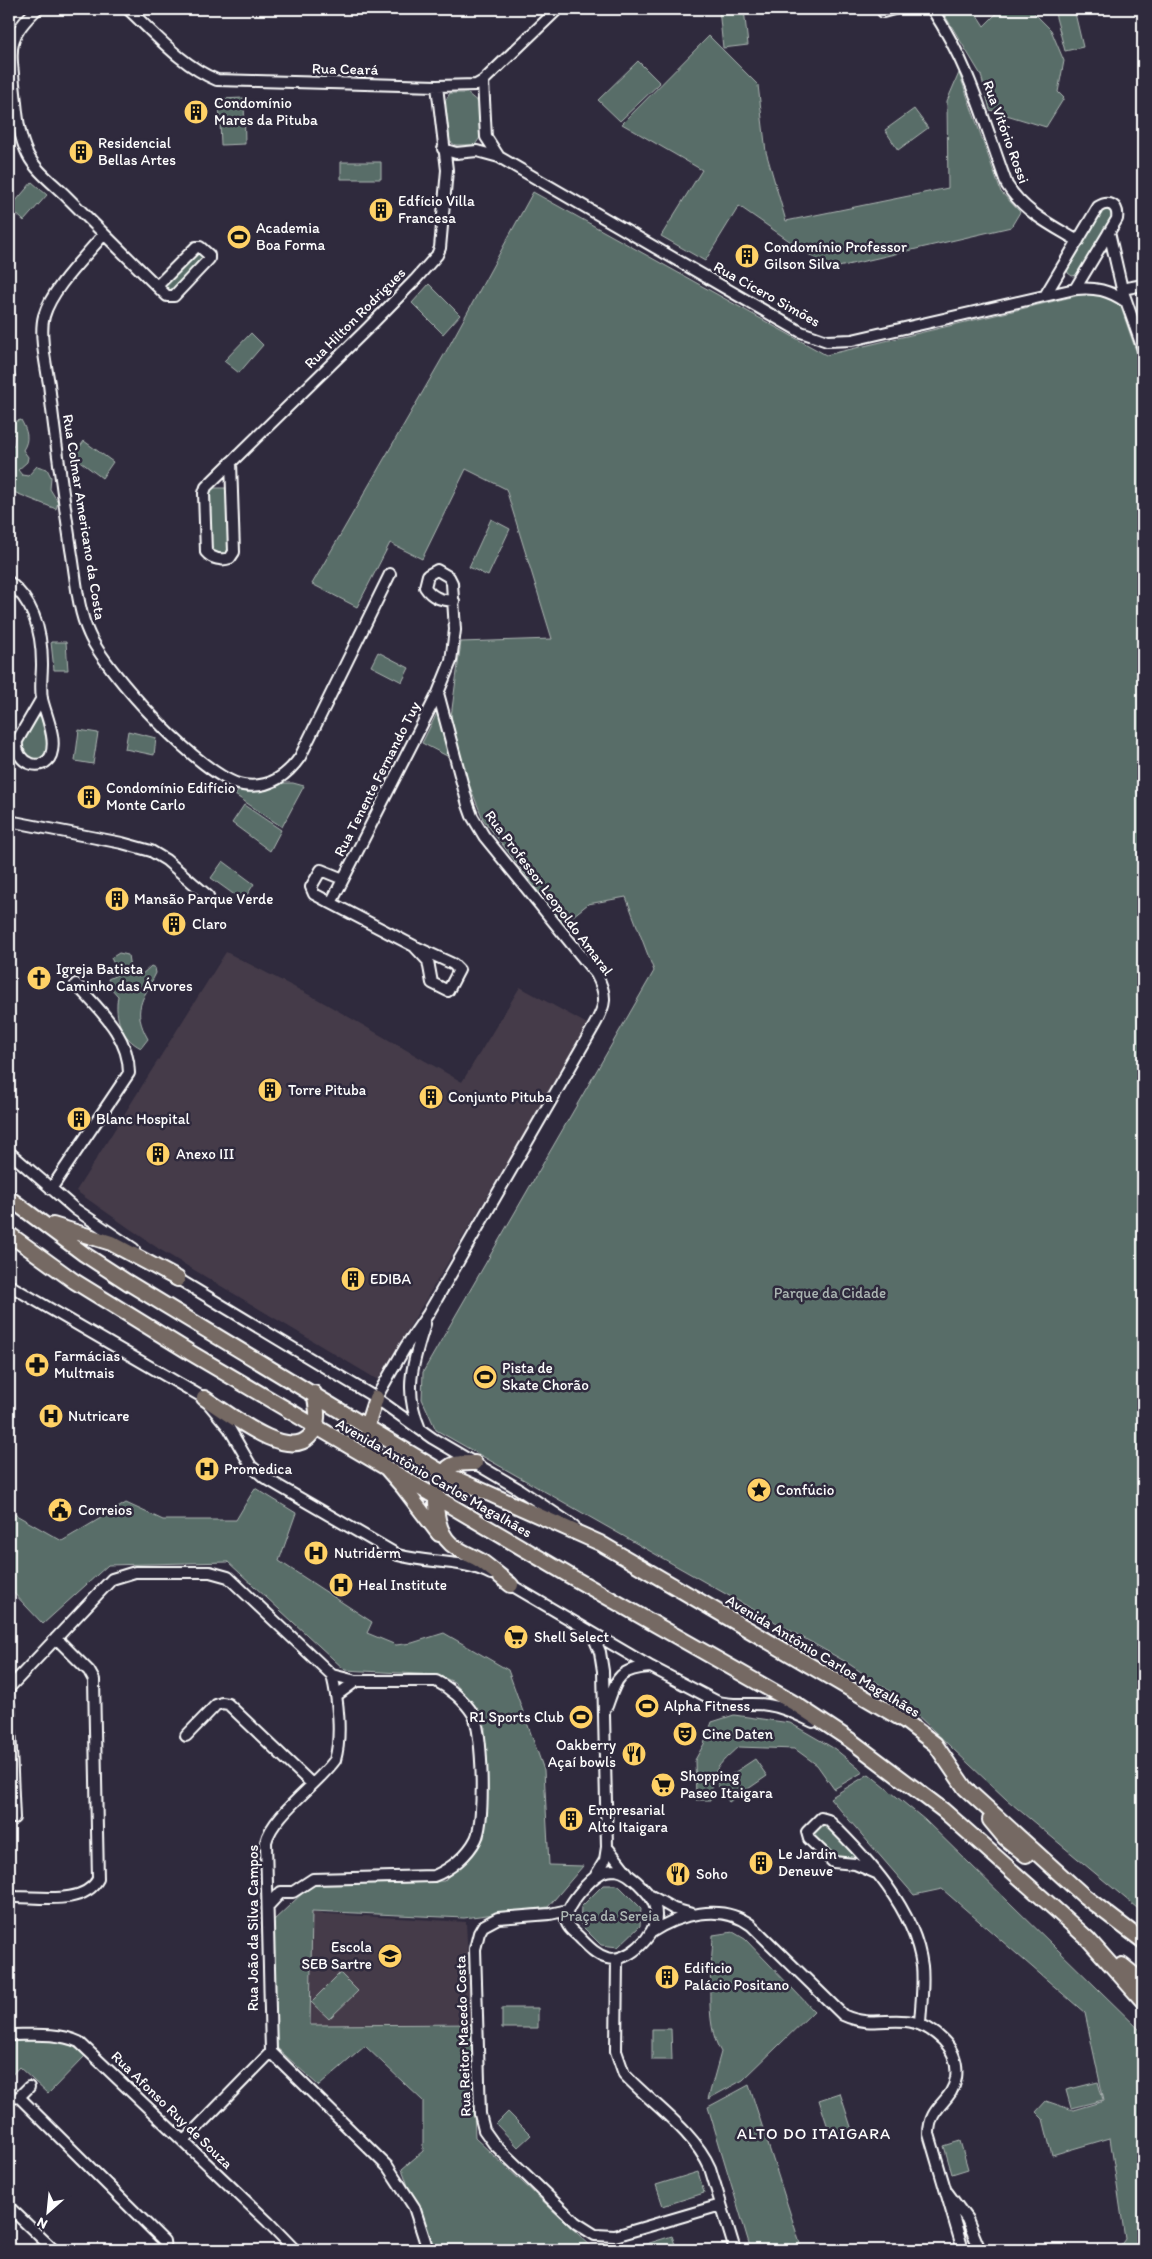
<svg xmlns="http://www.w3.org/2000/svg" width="1152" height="2259" font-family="Itim,sans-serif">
<rect width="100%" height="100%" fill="#2f2a3d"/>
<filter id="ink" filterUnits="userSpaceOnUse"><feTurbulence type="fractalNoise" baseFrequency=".02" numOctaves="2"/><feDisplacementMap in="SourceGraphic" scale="10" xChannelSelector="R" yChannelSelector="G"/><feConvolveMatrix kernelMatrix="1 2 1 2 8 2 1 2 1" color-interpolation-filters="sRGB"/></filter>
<g filter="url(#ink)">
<path fill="#453b49" d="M 226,952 L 319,1000 L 462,1082 L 520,987 L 589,1025 L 378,1380 L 159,1249 L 76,1191 Z
M 312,1913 L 466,1922 L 471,2023 L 311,2025 Z"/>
<path fill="#596d67" stroke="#acb6b3" d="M 719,9 L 744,9 L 748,45 L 723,48 Z
M 941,9 L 973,9 L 984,26 L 1001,9 L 1030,9 L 1051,30 L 1064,61 L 1058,92 L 1064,98 L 1046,127 L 990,110 L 981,75 Z
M 1060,9 L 1074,9 L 1083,47 L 1065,51 L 1054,10 Z
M 709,36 L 758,85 L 766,152 L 786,221 L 948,188 L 947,101 L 959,73 L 1001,192 L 1020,212 L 1011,227 L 830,269 L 739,206 L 705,261 L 661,236 L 702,170 L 622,124 Z
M 638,61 L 660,83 L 620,121 L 598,100 Z
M 450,93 L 467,93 L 478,102 L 481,136 L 475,145 L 455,145 L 449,141 L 444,103 Z
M 244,98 L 245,144 L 221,145 L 219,99 Z
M 914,109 L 928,128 L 898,150 L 885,130 Z
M 341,162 L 381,162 L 381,179 L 341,179 Z
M 32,182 L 47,195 L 24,221 L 10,208 Z
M 533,192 L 826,355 L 1114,287 L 1143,371 L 1143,1913 L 1006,1799 L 897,1696 L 846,1662 L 436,1430 L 422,1399 L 423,1372 L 654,971 L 626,897 L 588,904 L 563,924 L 483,819 L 464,772 L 450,724 L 461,642 L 552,639 L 506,489 L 466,469 L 422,559 L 390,543 L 357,607 L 312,584 L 448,348 Z
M 1104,209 L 1111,212 L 1113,216 L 1077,275 L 1072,276 L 1068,273 L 1067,269 L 1100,212 Z
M 195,247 L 205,257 L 169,296 L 159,285 Z
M 429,284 L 460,315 L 443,334 L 412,303 Z
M 251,333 L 263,345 L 239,373 L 224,361 Z
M 21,420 C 27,431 30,439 23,450 L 28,457 L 27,462 L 18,470 L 22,475 L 28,476 L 37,466 L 47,469 L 51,477 L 50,489 L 58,502 L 56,509 L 11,491 L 9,485 L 9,446 L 14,445 L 15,434 L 9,435 L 9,423 Z
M 84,441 L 113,462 L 102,478 L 73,456 Z
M 212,488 L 225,488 L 231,498 L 233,549 L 228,555 L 215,555 C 206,542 205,501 212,488 Z
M 491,519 L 510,529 L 488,576 L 469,567 Z
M 51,642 L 66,642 L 68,670 L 54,670 Z
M 378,652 L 409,668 L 402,682 L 371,666 Z
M 438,711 L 449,757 L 422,743 Z
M 40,712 L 48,748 L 46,755 L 36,760 L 23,755 L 19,743 Z
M 79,730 L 98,733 L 93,764 L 75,761 Z
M 128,731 L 156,738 L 154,755 L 125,749 Z
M 283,783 L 293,783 L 304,786 L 282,827 L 235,795 L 240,789 L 260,790 Z
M 244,805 L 281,830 L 270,851 L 232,823 Z
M 223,861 L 254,884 L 243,901 L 211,878 Z
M 119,953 L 128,955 L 131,975 L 139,977 L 151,966 L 155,968 L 156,973 C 143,1000 131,1009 148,1039 L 141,1048 C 121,1038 114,1017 118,996 L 110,987 L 108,979 L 119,974 L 111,958 Z
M 255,1488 L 296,1513 L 279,1561 L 372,1622 L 367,1633 L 396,1645 L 412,1643 L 444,1633 L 508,1670 L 544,1770 L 549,1865 L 583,1866 L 548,1907 L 464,1918 L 312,1911 L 310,2025 L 471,2024 L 475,2138 L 592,2247 L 628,2248 L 629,2250 L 431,2250 L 402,2169 L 423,2151 L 423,2101 L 365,2046 L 319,2086 L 275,2046 L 273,1921 L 308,1888 L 321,1882 L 444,1881 L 484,1838 L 485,1725 L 479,1712 L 454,1682 L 437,1675 L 345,1670 L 228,1562 L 108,1565 L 43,1624 L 9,1588 L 9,1511 L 62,1541 L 126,1503 L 163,1520 L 236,1520 Z
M 734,1715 L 790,1723 L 835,1749 L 863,1772 L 834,1789 L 817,1765 L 795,1749 L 738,1747 C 718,1765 710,1772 711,1800 L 696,1800 L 695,1760 L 704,1744 L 712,1722 Z
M 755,1759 L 767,1776 L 729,1802 L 717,1784 Z
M 869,1774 L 925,1820 L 1143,2033 L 1143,2250 L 1117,2250 L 1125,2239 L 1110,2138 L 1052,2155 L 1043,2119 L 1036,2112 L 1046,2101 L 1073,2110 L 1104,2101 L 1085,2013 L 942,1889 L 914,1895 L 830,1798 Z
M 825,1822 L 858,1857 L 856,1860 L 836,1858 L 813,1836 L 813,1832 L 821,1823 Z
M 603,1885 L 617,1885 L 620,1887 L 641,1908 L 640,1926 L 618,1947 L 601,1945 L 580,1924 L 581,1907 Z
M 733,1932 L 745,1939 L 814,2011 L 743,2080 L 708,2099 L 721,2052 C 703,2023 712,1969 713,1935 Z
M 340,1973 L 358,1991 L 329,2019 L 311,2002 Z
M 502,2008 L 538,2008 L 538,2028 L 502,2028 Z
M 652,2029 L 671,2029 L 672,2060 L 652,2060 Z
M 45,2040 L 66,2042 L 86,2055 L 48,2094 L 19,2067 L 9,2078 L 9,2041 Z
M 1098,2082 L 1103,2100 L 1071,2108 L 1066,2090 Z
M 749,2085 L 802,2250 L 751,2250 L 708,2107 Z
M 840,2093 L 852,2130 L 831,2137 L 819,2100 Z
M 508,2112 L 531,2135 L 518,2147 L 496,2124 Z
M 960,2141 L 968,2169 L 952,2174 L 944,2146 Z
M 698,2172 L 704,2193 L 663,2206 L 656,2185 Z
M 672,2236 L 677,2250 L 645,2250 L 643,2245 Z"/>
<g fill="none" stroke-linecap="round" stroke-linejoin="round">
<defs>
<path id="minor" d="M 37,9 C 8,36 10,46 14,84 C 17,108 17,133 28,155 C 36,171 54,184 67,197 C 100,230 133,263 167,296 L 174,296 L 209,259 L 209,255 L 200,247 L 196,247 L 157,286
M 128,9 C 155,34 182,66 217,80 L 437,86 L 476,85 L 483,81 L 558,9
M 932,9 C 970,66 984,122 1007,185 C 1024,212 1051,225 1078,241
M 883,12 L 894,9
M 483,81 L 486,137 L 499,157
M 443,149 L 456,153 L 477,151 L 499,157 L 801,332 L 827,341 L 852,340 L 1075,289 C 1095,287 1109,290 1126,302
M 1109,232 L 1122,289 L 1143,349
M 104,234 C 85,257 52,288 44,316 C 39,334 46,365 49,384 C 55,439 63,494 71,549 C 76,577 77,608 89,634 C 105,671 203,779 243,785 C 268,789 286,777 300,757 L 390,574
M 1122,289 L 1143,285
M 1046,294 L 1098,207 C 1109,200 1119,205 1117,219 L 1075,289
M 9,377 L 9,381
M 231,462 L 234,552 L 230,558 C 222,561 212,559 206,552 L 204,493 L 206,487 L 368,328 L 415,280 L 437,255 L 440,248 L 447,170 L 437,86
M 9,582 C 34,602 42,633 42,664 C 42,675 40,688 42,699 C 46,716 57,738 51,755 C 44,773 14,765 17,741 L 42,698
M 9,821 L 122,843 L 151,851 L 166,860 L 208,896
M 331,903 L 314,894 L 311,887 L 321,870 L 343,879
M 414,946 L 428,961 L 432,983 L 448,991 L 459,970 L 453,964 L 414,946 L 331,903 L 438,693
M 9,1152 L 75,1209 L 134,1249
M 51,1189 L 129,1073 C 129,1035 99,1010 76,984
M 173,1276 L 376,1398 L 432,1438 L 517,1488 L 574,1526
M 9,1285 L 204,1398 L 229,1428 L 251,1466 L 265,1478 L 398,1555 C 429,1564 462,1559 491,1574
M 376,1398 L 406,1346 L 428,1314 L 594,1026 C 606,1005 608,996 596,974 L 484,836 L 472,816 L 468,805 L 438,693 L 451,661 L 455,630 L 452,583 L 449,577 L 437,570 L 428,575 L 425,587 C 432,598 441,600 454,601
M 420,1429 C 403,1390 413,1362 425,1324
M 506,1582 L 651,1667 L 716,1701 C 733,1707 750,1702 768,1705 C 784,1707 798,1715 813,1722
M 592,1633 L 600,1652 L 603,1671 L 607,1847 L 605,1860 L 596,1875
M 9,1688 L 112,1579 L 135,1572 L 210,1572 L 228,1577 L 332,1675 C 338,1699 342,1736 335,1760 C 318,1784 272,1815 266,1842 L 271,2052 L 388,2167 L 414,2207 L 428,2250
M 337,1695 L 356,1681
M 9,1705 L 14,1818
M 607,1706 C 617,1678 618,1669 650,1667
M 186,1736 L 216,1705 L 222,1703 L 228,1704 L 312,1784
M 607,1847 L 628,1874
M 616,1870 C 626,1872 631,1877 638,1883 C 648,1893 656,1901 656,1915 C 657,1935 627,1964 607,1958 C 596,1955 588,1946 580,1938 C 575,1933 567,1928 566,1920 C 564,1907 590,1879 601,1873 C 606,1870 611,1870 616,1870 Z
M 876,1873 L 855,1864 L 833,1862 L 809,1839 L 807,1832 L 821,1818 L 828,1820 C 867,1858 915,1909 922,1966 C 924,1984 921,2005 920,2023
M 9,1895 L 16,1897 C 42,1897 84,1905 98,1879 L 94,1680 L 89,1671 L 56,1638
M 651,1896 L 674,1909 L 692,1914
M 268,1906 L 281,1892 L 293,1892 L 313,1879 L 434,1876 C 451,1869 468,1855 476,1839 C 485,1821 483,1731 473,1714 C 465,1701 450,1688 436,1681 L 356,1681 L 332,1675
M 568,1910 L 550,1914 L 498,1918 L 483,1926 L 479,1933 L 475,1949 L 480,2114 L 484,2130 L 494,2144 L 576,2223 L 595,2235 L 615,2236 L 721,2205
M 650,1933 C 679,1914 721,1903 751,1925 L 843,2015 C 882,2033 906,2004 943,2040 C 954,2051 958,2063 956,2078 C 952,2103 929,2105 929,2134 L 963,2250
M 617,1959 L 616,2051 L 624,2074 C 652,2104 693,2130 710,2168 L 735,2250
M 9,2035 C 32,2035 57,2032 79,2042 L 268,2222 L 295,2250
M 29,2087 L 19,2097 L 164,2241 L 165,2250
M 184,2141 L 271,2052
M 947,2192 L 967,2219 L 980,2250
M 9,2207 L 54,2250"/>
<path id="major" d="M 9,1198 L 84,1254 L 127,1282 L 443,1473 L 600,1543 L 905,1721 L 935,1744 L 965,1788 L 1084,1896 L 1143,1941
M 53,1225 L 111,1243 L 178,1279
M 9,1234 L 74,1281 L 191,1353 L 570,1576 L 794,1703 L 850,1740 L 943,1810 L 1056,1910 L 1088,1939 L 1143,2001
M 204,1398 C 226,1411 286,1461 309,1437 C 321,1425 317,1408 314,1393
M 376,1398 L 367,1426 L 374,1454 L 403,1487 L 439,1534
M 475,1463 C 454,1463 447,1462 439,1483 C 433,1500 436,1531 451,1544 C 459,1551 471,1555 481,1561 C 491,1568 501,1577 511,1585
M 990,1820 L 1005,1838 L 1026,1855
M 1122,1965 L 1143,1982"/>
</defs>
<use href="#minor" stroke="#fff" stroke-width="14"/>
<use href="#major" stroke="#fff" stroke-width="18"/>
<use href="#minor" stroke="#2f2a3d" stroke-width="10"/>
<use href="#major" stroke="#756964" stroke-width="14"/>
</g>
</g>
<defs>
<symbol id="building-disc" viewBox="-11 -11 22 22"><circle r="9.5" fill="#ffd166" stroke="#2f2a3d"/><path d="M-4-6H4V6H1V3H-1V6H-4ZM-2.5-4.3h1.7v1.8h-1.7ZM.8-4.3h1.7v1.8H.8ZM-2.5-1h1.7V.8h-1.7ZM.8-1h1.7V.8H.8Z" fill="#111"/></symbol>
<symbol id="stadium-disc" viewBox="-11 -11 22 22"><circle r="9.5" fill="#ffd166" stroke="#2f2a3d"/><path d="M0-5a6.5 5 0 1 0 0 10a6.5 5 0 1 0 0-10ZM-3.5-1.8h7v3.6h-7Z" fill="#111"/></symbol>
<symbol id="church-disc" viewBox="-11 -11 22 22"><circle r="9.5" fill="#ffd166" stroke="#2f2a3d"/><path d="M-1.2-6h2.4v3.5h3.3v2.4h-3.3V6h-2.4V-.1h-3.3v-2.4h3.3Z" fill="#111"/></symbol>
<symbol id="pharmacy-disc" viewBox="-11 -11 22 22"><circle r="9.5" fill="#ffd166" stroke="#2f2a3d"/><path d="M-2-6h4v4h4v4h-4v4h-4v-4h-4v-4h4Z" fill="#111"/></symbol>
<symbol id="hospital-disc" viewBox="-11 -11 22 22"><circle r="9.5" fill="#ffd166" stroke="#2f2a3d"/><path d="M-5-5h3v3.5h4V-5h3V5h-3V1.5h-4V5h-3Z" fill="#111"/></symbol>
<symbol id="sight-disc" viewBox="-11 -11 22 22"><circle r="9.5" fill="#ffd166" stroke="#2f2a3d"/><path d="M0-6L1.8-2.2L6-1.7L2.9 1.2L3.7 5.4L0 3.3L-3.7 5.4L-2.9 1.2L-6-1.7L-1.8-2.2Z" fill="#111"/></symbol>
<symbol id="civic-disc" viewBox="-11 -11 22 22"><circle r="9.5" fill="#ffd166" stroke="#2f2a3d"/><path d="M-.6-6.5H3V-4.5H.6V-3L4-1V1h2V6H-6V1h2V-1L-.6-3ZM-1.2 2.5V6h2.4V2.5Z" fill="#111"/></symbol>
<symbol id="supermarket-disc" viewBox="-11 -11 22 22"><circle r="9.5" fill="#ffd166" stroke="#2f2a3d"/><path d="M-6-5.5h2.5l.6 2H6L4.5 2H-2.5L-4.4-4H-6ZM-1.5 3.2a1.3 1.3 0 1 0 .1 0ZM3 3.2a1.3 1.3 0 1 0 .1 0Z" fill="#111"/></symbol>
<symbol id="theatre-disc" viewBox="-11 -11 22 22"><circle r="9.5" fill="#ffd166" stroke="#2f2a3d"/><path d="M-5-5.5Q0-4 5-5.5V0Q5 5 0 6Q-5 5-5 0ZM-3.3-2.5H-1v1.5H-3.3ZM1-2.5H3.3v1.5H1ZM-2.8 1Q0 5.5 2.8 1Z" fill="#111"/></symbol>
<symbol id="restaurant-disc" viewBox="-11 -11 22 22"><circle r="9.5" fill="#ffd166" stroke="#2f2a3d"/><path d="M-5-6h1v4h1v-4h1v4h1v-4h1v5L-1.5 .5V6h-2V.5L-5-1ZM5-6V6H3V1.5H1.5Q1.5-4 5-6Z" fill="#111"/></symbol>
<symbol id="school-disc" viewBox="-11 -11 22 22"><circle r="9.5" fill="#ffd166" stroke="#2f2a3d"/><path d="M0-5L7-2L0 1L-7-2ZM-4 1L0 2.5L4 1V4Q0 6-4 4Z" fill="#111"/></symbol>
</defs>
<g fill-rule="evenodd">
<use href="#building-disc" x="182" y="98" width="28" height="28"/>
<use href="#building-disc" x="67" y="138" width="28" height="28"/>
<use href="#building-disc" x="367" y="196" width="28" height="28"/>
<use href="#stadium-disc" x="225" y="223" width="28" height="28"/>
<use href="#building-disc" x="733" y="242" width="28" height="28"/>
<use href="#building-disc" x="75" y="783" width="28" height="28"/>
<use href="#building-disc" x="103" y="885" width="28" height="28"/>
<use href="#building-disc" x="160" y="910" width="28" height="28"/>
<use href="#church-disc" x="25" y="964" width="28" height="28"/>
<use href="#building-disc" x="256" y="1076" width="28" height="28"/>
<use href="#building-disc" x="417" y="1083" width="28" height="28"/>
<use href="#building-disc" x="65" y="1105" width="28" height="28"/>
<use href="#building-disc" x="144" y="1140" width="28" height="28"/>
<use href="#building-disc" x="339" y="1265" width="28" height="28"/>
<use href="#pharmacy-disc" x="23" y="1351" width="28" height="28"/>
<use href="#stadium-disc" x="471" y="1363" width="28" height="28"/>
<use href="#hospital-disc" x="37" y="1402" width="28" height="28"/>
<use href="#hospital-disc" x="193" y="1455" width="28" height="28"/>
<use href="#sight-disc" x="745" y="1476" width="28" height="28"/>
<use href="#civic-disc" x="46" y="1496" width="28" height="28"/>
<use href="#hospital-disc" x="302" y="1539" width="28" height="28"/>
<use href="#hospital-disc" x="327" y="1571" width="28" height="28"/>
<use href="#supermarket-disc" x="502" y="1623" width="28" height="28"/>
<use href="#stadium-disc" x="633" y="1692" width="28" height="28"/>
<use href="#stadium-disc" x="567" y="1703" width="28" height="28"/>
<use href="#theatre-disc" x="671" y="1720" width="28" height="28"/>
<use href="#restaurant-disc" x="620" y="1740" width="28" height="28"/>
<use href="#supermarket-disc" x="649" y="1771" width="28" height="28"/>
<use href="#building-disc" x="557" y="1805" width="28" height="28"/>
<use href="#building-disc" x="747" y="1849" width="28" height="28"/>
<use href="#restaurant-disc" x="664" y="1860" width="28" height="28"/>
<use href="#school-disc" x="376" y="1942" width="28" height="28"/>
<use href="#building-disc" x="653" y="1963" width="28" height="28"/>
</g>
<g text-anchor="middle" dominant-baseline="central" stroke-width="5" stroke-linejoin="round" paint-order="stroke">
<g font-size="15" fill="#fff" stroke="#2f2a3d">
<text transform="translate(345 69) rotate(1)">Rua Ceará</text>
<text transform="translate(1006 132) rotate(70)">Rua Vitório Rossi</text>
<text transform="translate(767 294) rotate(29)">Rua Cícero Simões</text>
<text transform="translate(355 318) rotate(-45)">Rua Hilton Rodrigues</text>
<text transform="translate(84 517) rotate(81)">Rua Colmar Americano da Costa</text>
<text transform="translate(377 779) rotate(-63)">Rua Tenente Fernando Tuy</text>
<text transform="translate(549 893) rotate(53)">Rua Professor Leopoldo Amaral</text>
<text transform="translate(434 1478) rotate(30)">Avenida Antônio Carlos Magalhães</text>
<text transform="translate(823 1656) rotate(31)">Avenida Antônio Carlos Magalhães</text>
<text transform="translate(253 1928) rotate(-90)">Rua João da Silva Campos</text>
<text transform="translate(463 2036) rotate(-92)">Rua Reitor Macedo Costa</text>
<text transform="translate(172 2110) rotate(44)">Rua Afonso Ruy de Souza</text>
</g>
<g font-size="15" fill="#fff" stroke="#2f2a3d" text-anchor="start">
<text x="214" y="103">Condomínio<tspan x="214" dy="17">Mares da Pituba</tspan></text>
<text x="98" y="143">Residencial<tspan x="98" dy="17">Bellas Artes</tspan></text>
<text x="398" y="201">Edfício Villa<tspan x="398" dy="17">Francesa</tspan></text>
<text x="256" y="228">Academia<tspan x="256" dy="17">Boa Forma</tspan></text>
<text x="764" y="247">Condomínio Professor<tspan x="764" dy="17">Gilson Silva</tspan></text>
<text x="106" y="788">Condomínio Edifício<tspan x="106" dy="17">Monte Carlo</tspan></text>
<text x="134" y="899">Mansão Parque Verde</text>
<text x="192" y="924">Claro</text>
<text x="56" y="969">Igreja Batista<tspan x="56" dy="17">Caminho das Árvores</tspan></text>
<text x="288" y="1090">Torre Pituba</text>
<text x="448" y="1097">Conjunto Pituba</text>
<text x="96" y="1119">Blanc Hospital</text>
<text x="176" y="1154">Anexo III</text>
<text x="370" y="1279">EDIBA</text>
<text x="54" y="1356">Farmácias<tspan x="54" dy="17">Multmais</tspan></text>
<text x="502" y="1368">Pista de<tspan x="502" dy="17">Skate Chorão</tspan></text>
<text x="68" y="1416">Nutricare</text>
<text x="224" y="1469">Promedica</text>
<text x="776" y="1490">Confúcio</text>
<text x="78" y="1510">Correios</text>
<text x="334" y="1553">Nutriderm</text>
<text x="358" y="1585">Heal Institute</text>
<text x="534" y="1637">Shell Select</text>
<text x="664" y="1706">Alpha Fitness</text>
<text x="564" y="1717" text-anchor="end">R1 Sports Club</text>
<text x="702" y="1734">Cine Daten</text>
<text x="616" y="1745" text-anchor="end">Oakberry<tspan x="616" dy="17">Açaí bowls</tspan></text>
<text x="680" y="1776">Shopping<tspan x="680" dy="17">Paseo Itaigara</tspan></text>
<text x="588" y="1810">Empresarial<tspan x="588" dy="17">Alto Itaigara</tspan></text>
<text x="778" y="1854">Le Jardin<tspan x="778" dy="17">Deneuve</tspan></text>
<text x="696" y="1874">Soho</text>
<text x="372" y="1947" text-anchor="end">Escola<tspan x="372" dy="17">SEB Sartre</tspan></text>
<text x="684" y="1968">Edificio<tspan x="684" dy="17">Palácio Positano</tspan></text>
</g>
<g font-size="15" fill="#acb6b3" stroke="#2f2a3d">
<text x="830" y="1293">Parque da Cidade</text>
<text x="610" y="1916">Praça da Sereia</text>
</g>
<g font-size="16" letter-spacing="1" fill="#fff" stroke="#2f2a3d">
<text x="814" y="2133">ALTO DO ITAIGARA</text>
</g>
</g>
<rect width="1152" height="2259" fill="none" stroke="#2f2a3d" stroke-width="30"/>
<rect x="15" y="15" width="1122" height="2229" fill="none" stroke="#fff" stroke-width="2" filter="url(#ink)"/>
<g transform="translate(48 2212) rotate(207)" stroke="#2f2a3d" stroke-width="4" paint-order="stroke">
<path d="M0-4L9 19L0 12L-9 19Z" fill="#ffffff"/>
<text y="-8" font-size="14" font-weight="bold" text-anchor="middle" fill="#ffffff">N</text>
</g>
</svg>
